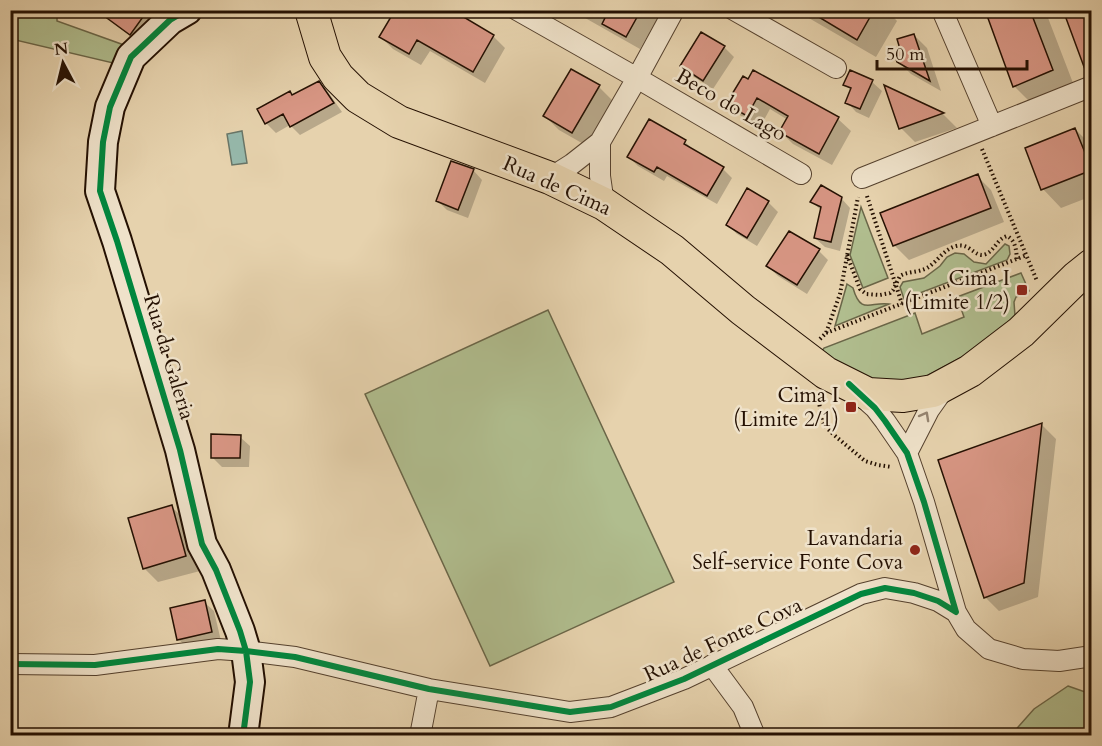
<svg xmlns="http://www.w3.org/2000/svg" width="1102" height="746" font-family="Cardo,serif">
<rect width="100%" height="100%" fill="#e6d2ad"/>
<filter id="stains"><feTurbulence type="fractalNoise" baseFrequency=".00333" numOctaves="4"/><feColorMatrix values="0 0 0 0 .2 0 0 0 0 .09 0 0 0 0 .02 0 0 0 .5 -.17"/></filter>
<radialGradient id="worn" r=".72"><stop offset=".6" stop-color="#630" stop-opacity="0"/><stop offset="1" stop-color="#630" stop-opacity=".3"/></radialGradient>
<path fill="#b0bd8e" stroke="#6a6648" stroke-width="1.5" d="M 11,11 L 57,11 L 57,21 L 124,45 L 113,63 L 11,39 Z
M 861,207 L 888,278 L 863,288 L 850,255 Z
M 1005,244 L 1009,246 L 1010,254 L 1007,260 L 904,299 L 900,287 L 903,282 L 924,278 L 940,266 L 947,257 L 955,253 L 964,254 L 974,262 L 986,264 Z
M 1021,273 L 1029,291 L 1016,297 L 1014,302 L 1015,316 L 994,335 L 966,355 L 921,379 L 903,383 L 862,379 L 820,354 L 824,348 L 915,313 L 922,334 L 964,317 L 957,297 Z
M 847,284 L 853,288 C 861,316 871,301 889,304 L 835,326 Z
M 548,310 L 674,582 L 490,666 L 365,394 Z
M 1068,686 L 1091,694 L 1091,735 L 1011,735 L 1034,709 Z"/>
<path fill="#96b8ab" stroke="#687567" stroke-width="1.5" d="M 242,131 L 247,163 L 232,165 L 227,134 Z"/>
<path fill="#0003" d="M 112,10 L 156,10 L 161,16 L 140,43 L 117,26 L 108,17 Z
M 571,10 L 656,10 L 660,14 L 640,49 Z
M 795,10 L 887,10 L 897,21 L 876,57 Z
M 987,10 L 1045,10 L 1078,96 L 1040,112 L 1014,86 Z
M 464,19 L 493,36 L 505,48 L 485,83 L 430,51 L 421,65 L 393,49 L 381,37 Z
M 702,34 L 724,47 L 734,57 L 713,89 L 691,75 L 682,66 Z
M 914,35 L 927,48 L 941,91 L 911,74 L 898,61 L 902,50 Z
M 753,72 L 838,119 L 851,131 L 832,165 L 793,144 L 781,132 L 788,120 L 770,109 L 760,127 L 741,116 L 728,104 L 748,81 Z
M 872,82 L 882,91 L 869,118 L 856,112 L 847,102 L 852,91 L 845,84 Z
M 319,83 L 328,92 L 342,112 L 300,135 L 290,125 L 276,133 L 266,123 L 290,93 L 293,96 Z
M 599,87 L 613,101 L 587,146 L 559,130 L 545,116 Z
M 886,88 L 943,114 L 957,128 L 915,142 L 901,128 Z
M 1075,129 L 1092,146 L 1092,196 L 1061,208 L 1043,189 L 1027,148 Z
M 685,142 L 695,151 L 723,169 L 732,178 L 717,204 L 667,176 L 664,181 L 638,166 L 629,157 Z
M 473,170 L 482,180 L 468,218 L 447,210 L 438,201 Z
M 977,176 L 991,190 L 1004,222 L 909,260 L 895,246 L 882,214 Z
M 748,190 L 768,202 L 778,212 L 757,246 L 737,234 L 728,225 Z
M 841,198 L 850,208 L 840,251 L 825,247 L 815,238 L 822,211 L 812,202 Z
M 819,251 L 828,260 L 807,294 L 778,276 L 768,266 Z
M 1042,425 L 1056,439 L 1038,597 L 999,611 L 985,597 Z
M 240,437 L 250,446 L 249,467 L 222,467 L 212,457 Z
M 172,507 L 186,521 L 200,571 L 158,582 L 144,568 Z
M 204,602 L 214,611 L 221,641 L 188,648 L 178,639 Z"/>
<path fill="#d89684" stroke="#241002" stroke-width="1.5" d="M 96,10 L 148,10 L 130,35 Z
M 395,10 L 452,10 L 494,35 L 473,72 L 417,40 L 409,54 L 379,37 Z
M 609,10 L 641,10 L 626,37 L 602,24 Z
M 807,10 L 874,10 L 857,40 Z
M 985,10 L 1030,10 L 1053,70 L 1013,87 Z
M 1063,10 L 1092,10 L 1092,74 L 1087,75 Z
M 701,32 L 725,46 L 703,81 L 680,66 Z
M 914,34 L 930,81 L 897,62 L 894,52 L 900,49 L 897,39 Z
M 571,69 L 600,85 L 572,133 L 543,116 Z
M 753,70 L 839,117 L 819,154 L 779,132 L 788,116 L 757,98 L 747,116 L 726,104 L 743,76 L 748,79 Z
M 850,70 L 873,80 L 860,109 L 845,103 L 851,88 L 843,85 Z
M 319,81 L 334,103 L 290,127 L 283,114 L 265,124 L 257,109 L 290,91 L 292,95 Z
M 884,85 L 944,113 L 899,129 Z
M 649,119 L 686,140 L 684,144 L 724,167 L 707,196 L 657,167 L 654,172 L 627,157 Z
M 1075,128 L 1092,170 L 1041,190 L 1025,148 Z
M 451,161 L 474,169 L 458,210 L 436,201 Z
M 978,174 L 991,208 L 893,246 L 880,213 Z
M 821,185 L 842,197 L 831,242 L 814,238 L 821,207 L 810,202 Z
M 747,188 L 769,201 L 747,238 L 726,225 Z
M 789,231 L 820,249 L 797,285 L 766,266 Z
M 1042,423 L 1024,583 L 984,598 L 938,460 Z
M 211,434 L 241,435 L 240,458 L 211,458 Z
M 172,505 L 186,556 L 143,569 L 128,518 Z
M 205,600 L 212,632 L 177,640 L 170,608 Z"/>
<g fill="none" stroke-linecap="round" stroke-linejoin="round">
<defs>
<path id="street" d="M 517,10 L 637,78 L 801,174
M 734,10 L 836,68
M 942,10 L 992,126
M 550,178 L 572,164 L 600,142
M 862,178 L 1092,86
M 604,204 L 600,176 L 600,142 L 637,78 L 674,10
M 907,453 L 929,410 L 946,386
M 956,612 L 966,629 L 989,649 L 1023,659 L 1059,661 L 1092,656
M 10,664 L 95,665 L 218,649 L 246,651 L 295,657 L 429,689 L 570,712 L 611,707 L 684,679 L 861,594 L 885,588 L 914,593 L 938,601 L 956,612 L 924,502 L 907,453 L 885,421 L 875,408 L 857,392
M 712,665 L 743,707 L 755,736
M 420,736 L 429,689"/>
<path id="secondary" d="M 187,10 L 170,20 L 131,57 L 110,107 L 103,142 L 100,191 L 117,241 L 180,450 L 202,544 L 216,570 L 240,631 L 246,651 L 250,682 L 243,736"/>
<path id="primary" d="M 311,10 L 325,57 L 338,77 L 358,97 L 399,122 L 550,178 L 604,204 L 672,250 L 743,310 L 826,373 L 868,394 L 903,396 L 933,391 L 970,371 L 1021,332 L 1077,277 L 1092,265"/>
</defs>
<use href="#street" stroke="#54402d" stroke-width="22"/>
<use href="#secondary" stroke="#241002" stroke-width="32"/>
<use href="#primary" stroke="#241002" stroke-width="34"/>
<path stroke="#241002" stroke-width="4" stroke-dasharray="1.5 3" stroke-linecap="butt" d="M 982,149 L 1037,281
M 867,196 L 902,304
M 847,255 L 860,289 L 866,294 L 880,295 L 890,293 L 893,290 L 900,276 C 908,271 917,273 927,268 C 937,262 944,249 956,246 C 970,242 975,259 986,254 C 995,250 997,239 1007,236 C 1016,241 1016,250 1017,259
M 826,333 L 1027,255
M 820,339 L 826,333 L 840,294 L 858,197
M 818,396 L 822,421 L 827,428 L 834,435 L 865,461 L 878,465 L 892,467"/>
<use href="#street" stroke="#efe2ca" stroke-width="20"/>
<use href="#secondary" stroke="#efe2ca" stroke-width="28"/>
<use href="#primary" stroke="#e6d2ad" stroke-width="32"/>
<defs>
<path id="cycleway" d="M 187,10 L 170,20 L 131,57 L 110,107 L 103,142 L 100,191 L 117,241 L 180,450 L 202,544 L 216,570 L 240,631 L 246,651 L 250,682 L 243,736
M 10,664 L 95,665 L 218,649 L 246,651 L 295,657 L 429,689 L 570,712 L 611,707 L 684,679 L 861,594 L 885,588 L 914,593 L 938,601 L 956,612 L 924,502 L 907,453 L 885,421 L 875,408 L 849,384"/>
</defs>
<use href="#cycleway" stroke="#efe2ca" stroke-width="10"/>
<use href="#cycleway" stroke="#00873e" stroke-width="6"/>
</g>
<defs><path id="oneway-chevron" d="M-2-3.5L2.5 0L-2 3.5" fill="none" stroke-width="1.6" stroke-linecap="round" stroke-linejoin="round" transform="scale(1.5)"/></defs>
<use stroke="#948470" href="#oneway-chevron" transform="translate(925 416) rotate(-61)"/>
<g fill="#8f2418" stroke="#efe2ca" stroke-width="2">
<rect x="1016" y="284" width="12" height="12" rx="3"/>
<rect x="845" y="401" width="12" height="12" rx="3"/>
<circle cx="915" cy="550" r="6"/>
</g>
<g text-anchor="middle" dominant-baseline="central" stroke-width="5" stroke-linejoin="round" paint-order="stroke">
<g font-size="21" fill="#241002" stroke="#efe2ca">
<text transform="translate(731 105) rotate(30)">Beco do Lago</text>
<text transform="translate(557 186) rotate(24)">Rua de Cima</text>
<text transform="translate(169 357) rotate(73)">Rua da Galeria</text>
<text transform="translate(723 640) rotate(-25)">Rua de Fonte Cova</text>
</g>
<g font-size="21" fill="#241002" stroke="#efe2ca" text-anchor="end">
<text x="1010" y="278">Cima I<tspan x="1010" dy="24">(Limite 1/2)</tspan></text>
<text x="839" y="395">Cima I<tspan x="839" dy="24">(Limite 2/1)</tspan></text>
<text x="903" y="538">Lavandaria<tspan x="903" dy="24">Self-service Fonte Cova</tspan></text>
</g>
</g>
<rect width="1102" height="746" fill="none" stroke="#e6d2ad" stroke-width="36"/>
<rect x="12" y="12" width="1078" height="722" fill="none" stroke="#241002" stroke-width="3"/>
<rect x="18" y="18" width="1066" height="710" fill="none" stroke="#241002" stroke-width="1.5"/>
<g transform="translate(63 63) rotate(353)" stroke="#efe2ca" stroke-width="4.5" paint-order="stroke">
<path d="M0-4.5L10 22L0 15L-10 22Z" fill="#241002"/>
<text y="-9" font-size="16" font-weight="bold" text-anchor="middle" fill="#241002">N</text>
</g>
<path d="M877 60v9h150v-9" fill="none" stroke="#241002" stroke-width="3"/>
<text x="886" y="60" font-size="18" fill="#241002" stroke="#efe2ca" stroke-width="4.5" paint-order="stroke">50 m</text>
<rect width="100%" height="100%" filter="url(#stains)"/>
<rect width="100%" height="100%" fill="url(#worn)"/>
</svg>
